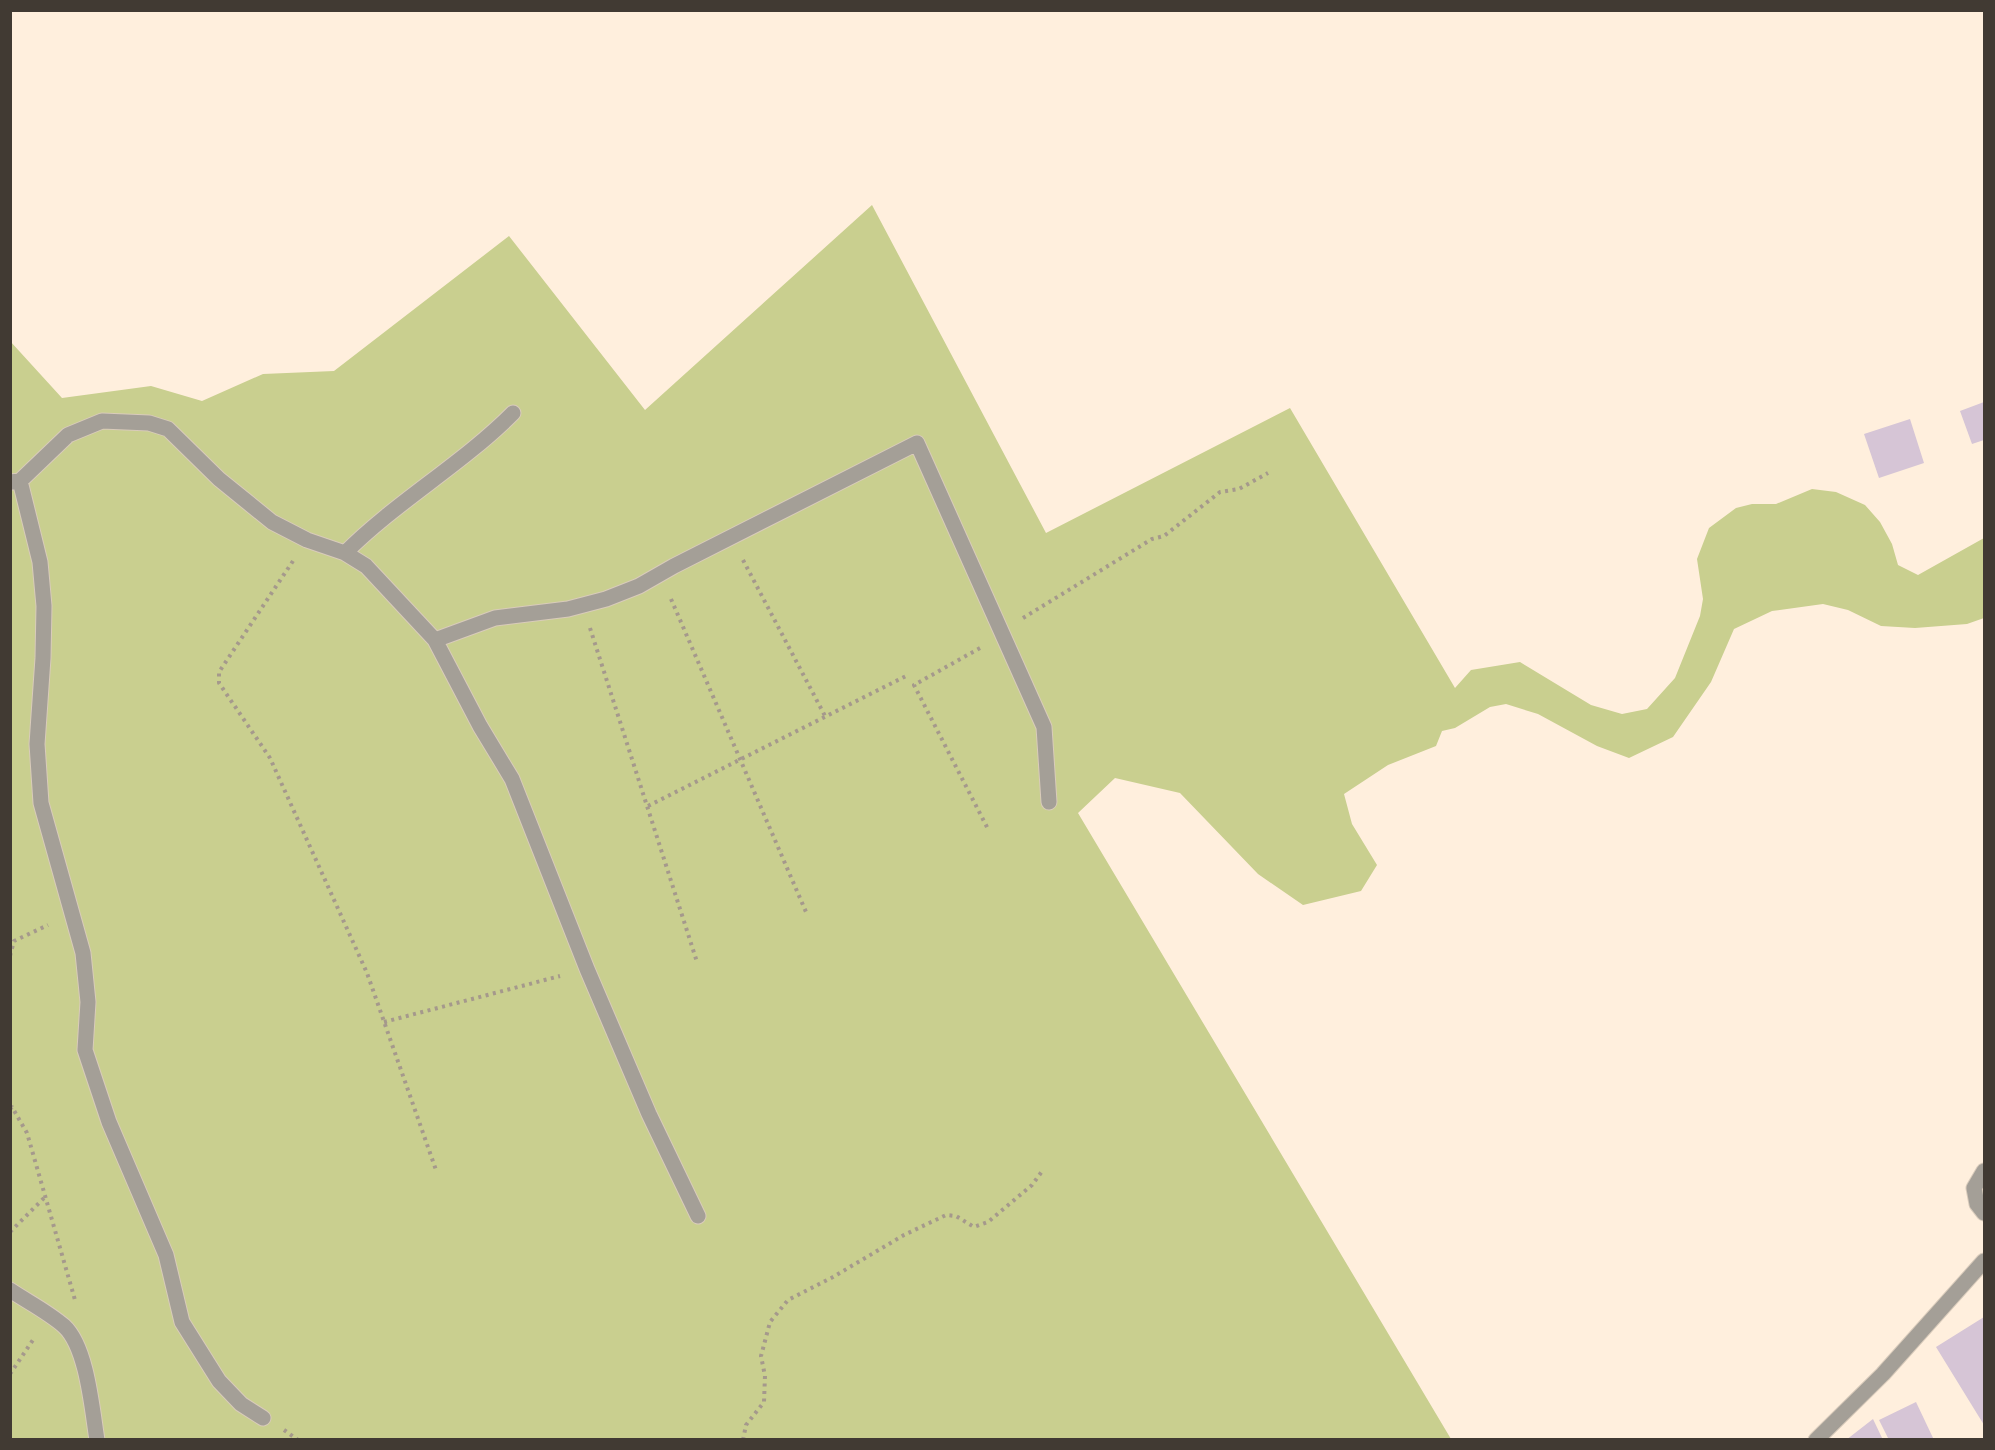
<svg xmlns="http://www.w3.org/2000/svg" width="1995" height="1450" font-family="'Crimson Pro',serif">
<rect width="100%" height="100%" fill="#ffefdd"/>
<path fill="#c9cf8f" d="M 872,205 L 1046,533 L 1290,408 L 1455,688 L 1471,670 L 1520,662 L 1591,705 L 1622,714 L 1647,709 L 1675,678 L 1700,616 L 1703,599 L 1697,559 L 1709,528 L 1736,508 L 1752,504 L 1776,504 L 1812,489 L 1836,492 L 1865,505 L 1880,522 L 1892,544 L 1898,565 L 1918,575 L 1984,538 L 1984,618 L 1967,624 L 1915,628 L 1881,626 L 1848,610 L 1823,604 L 1772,611 L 1734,629 L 1711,682 L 1673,737 L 1629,758 L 1597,746 L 1538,714 L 1506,704 L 1490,707 L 1455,728 L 1442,731 L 1436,746 L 1388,765 L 1344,794 L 1352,824 L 1377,865 L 1361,891 L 1303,905 L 1258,874 L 1180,793 L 1115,778 L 1078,813 L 1451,1439 L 11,1439 L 10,341 L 62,398 L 151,386 L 202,401 L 263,374 L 334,371 L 509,236 L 645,410 Z"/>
<path fill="#d6c5d6" d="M 1984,402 L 1984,440 L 1972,444 L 1960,411 Z
M 1910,419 L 1924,463 L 1879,478 L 1864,434 Z
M 1984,1317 L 1984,1425 L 1936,1347 Z
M 1916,1402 L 1934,1440 L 1889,1440 L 1879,1420 Z
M 1873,1419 L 1883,1440 L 1846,1440 Z"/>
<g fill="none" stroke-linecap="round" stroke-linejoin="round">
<defs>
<path id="service" d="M 20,481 L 68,435 L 102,421 L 149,423 L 168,429 L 219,479 L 272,522 L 307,540 L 345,553 C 397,501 461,465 513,413
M 10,482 L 20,481 L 40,562 L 44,606 L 43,658 L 37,744 L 41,803 L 83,953 L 88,1002 L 85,1050 L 109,1122 L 166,1255 L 182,1322 L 219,1381 L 241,1404 L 263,1418
M 345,553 L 366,566 L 435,640 L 480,726 L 512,779 L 587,969 L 649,1114 L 698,1216
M 435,640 L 495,618 L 568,609 L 606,599 L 639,586 L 674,566 L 917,443 L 1044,727 L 1049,802
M 10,1290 C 28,1302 48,1312 64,1326 C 87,1347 92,1409 97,1440"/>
<path id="minor" d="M 1984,1171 L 1974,1188 L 1977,1204 L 1984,1213
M 1816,1440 L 1883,1374 L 1984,1261"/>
</defs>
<use href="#service" stroke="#d9cbbb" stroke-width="17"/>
<use href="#minor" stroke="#d9cbbb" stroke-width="17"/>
<path stroke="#a5998c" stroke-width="4" stroke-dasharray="3 4.5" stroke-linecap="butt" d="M 743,560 L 825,716
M 293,561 L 219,672 L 219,683 L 270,758 L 367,973 L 436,1170
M 671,599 L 806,912
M 1023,618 L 1152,539 L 1164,536 L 1220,492 L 1239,489 L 1268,473
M 590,628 L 697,962
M 980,648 L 914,685 L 989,831
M 648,806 L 908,675
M 10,956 L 14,941 L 48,925
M 384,1022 L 560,976
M 10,1109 L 12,1107 L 27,1133 L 75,1300
M 10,1232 L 45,1197
M 10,1374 L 35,1337
M 284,1430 L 298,1440
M 743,1440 L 746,1425 L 764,1402 L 765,1376 L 761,1356 L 770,1322 L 788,1300 L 833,1277 L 904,1235 L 946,1215 L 956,1216 L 974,1227 L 988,1222 L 1032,1185 L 1043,1170"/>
<use href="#service" stroke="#a49f97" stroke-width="15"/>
<use href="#minor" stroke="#a49f97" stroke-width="15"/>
</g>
<rect width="1995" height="1450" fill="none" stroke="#413a33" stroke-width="24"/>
</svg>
